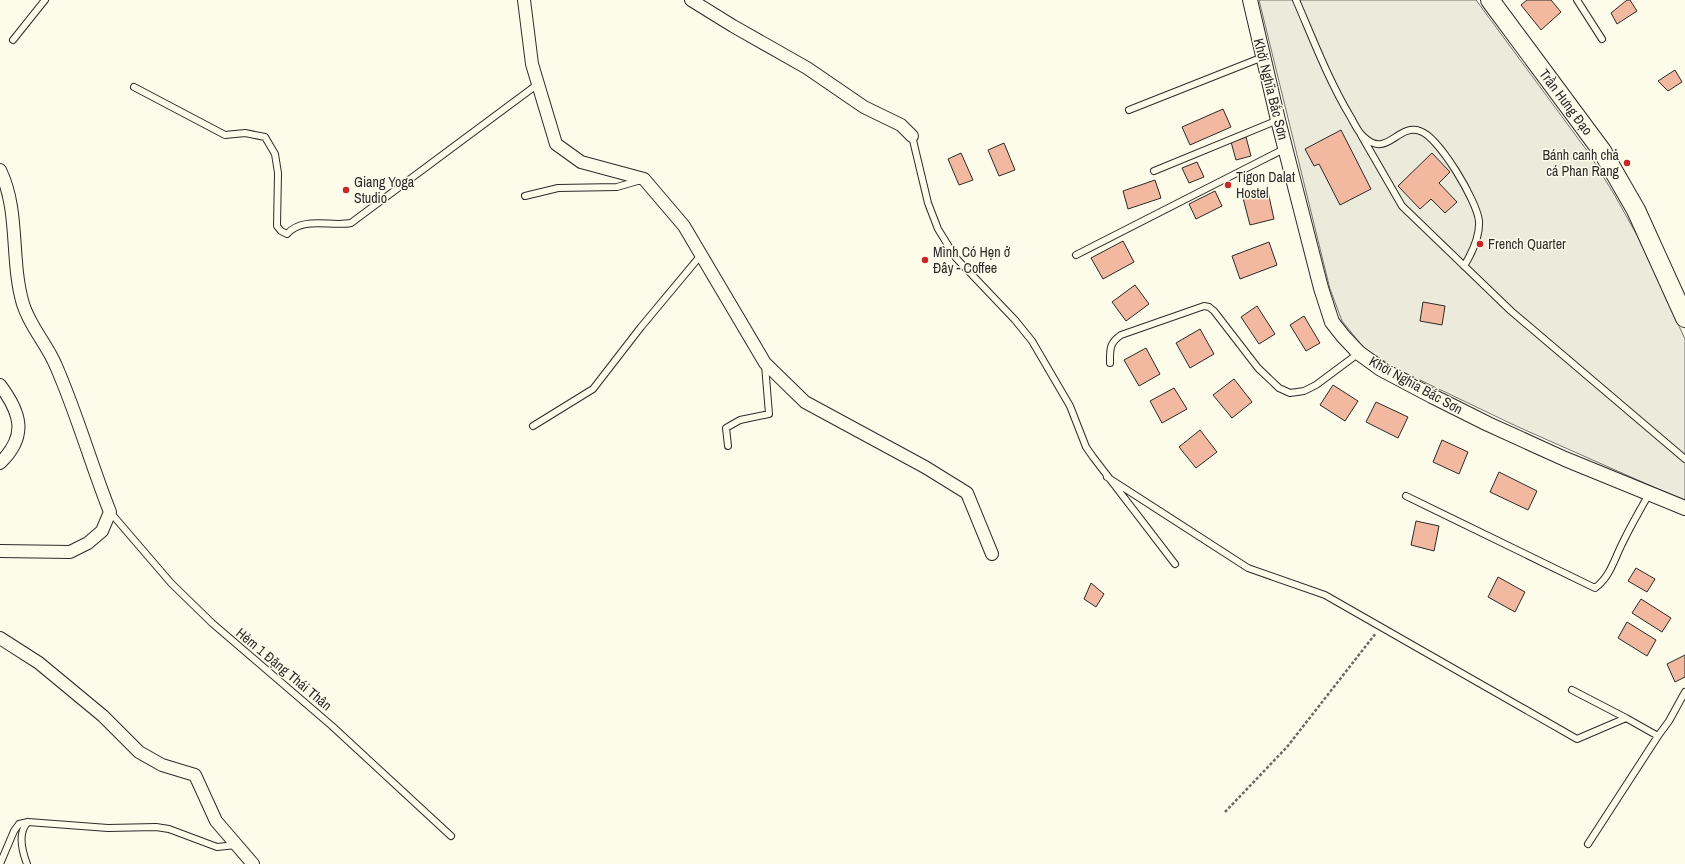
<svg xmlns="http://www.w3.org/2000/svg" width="1685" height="864" font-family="'Archivo Narrow',sans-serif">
<rect width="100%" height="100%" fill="#fdfbea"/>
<path fill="#ecebdb" stroke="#74746e" d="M 1259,0 L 1476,0 L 1588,152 L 1614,194 L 1638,237 L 1685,339 L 1685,501 L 1516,426 L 1395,368 L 1364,348 L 1342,321 L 1330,289 Z"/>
<path fill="#f2b8a0" stroke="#2b2b2b" d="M 1527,0 L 1551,0 L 1561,12 L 1541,30 L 1521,5 Z
M 1627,0 L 1630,0 L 1637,11 L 1617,24 L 1611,13 Z
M 1675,70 L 1682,82 L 1668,91 L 1658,81 Z
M 1223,109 L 1231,127 L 1190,145 L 1182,127 Z
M 1341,130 L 1371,189 L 1340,205 L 1319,164 L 1314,166 L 1305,149 Z
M 1246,137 L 1251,156 L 1236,160 L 1231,142 Z
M 1004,143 L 1015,170 L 999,176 L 988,150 Z
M 961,153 L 973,180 L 959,185 L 948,159 Z
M 1432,153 L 1450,172 L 1439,183 L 1457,202 L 1445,213 L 1431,199 L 1420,209 L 1398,186 Z
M 1197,162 L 1204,177 L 1189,183 L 1182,168 Z
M 1155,180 L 1161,198 L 1128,209 L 1123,191 Z
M 1215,191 L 1222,206 L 1196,219 L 1189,204 Z
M 1268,192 L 1274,219 L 1250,225 L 1243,198 Z
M 1123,241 L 1134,262 L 1103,279 L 1091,258 Z
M 1269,242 L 1277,265 L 1240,279 L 1232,256 Z
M 1135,285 L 1149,304 L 1126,321 L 1112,302 Z
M 1423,302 L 1445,306 L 1442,325 L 1420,321 Z
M 1257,306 L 1275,334 L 1259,344 L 1241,317 Z
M 1304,316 L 1320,343 L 1306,351 L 1290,325 Z
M 1200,329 L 1214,354 L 1190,368 L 1176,343 Z
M 1146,348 L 1160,374 L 1139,386 L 1124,360 Z
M 1234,379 L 1252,402 L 1232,418 L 1213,395 Z
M 1333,385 L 1358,401 L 1345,421 L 1320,405 Z
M 1174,388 L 1187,409 L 1162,423 L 1150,401 Z
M 1376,402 L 1408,417 L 1398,438 L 1366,422 Z
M 1200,430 L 1217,452 L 1196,468 L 1179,447 Z
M 1442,440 L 1468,452 L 1459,474 L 1433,462 Z
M 1499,472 L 1537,491 L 1528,510 L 1490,492 Z
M 1416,521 L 1439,526 L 1434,551 L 1411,545 Z
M 1636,568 L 1655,579 L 1647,592 L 1628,581 Z
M 1498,577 L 1525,592 L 1515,612 L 1488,597 Z
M 1091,583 L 1104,594 L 1096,607 L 1084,599 Z
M 1641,599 L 1671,618 L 1662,632 L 1632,613 Z
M 1627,622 L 1656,640 L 1647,656 L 1618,638 Z
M 1685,655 L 1685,677 L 1675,682 L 1667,664 Z"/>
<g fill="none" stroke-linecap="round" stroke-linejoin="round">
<defs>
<path id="service" d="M 1296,0 C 1313,39 1328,79 1350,116 C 1354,122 1357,131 1363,136 C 1387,160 1397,123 1420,131 C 1439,137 1477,201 1479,221 C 1480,237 1472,253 1464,266
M 1577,0 L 1602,39
M 13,40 L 45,0
M 134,87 L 225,135 L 245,133 L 265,137 L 275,154 L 278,173 L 277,226 L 281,231 L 287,234 C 303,216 330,227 351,223 L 538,84
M 1129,110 L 1263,57
M 1361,135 L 1402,206 L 1511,311 L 1685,459
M 912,136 L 928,203 L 938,229 L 956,258 L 1015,320 L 1032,341 L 1070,406 L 1086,447 L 1093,457 L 1175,564
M 1154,171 L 1278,120
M 525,196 L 558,188 L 617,187 L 641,180
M 1076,255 L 1286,148
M 1110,363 C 1110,350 1109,343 1121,335 L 1204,306 L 1209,307 L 1214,311 L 1258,368 L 1279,388 L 1290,393 L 1304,391 L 1316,385 L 1359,353
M 533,426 L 593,389 L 641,327 L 701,255
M 728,446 L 726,428 L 740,420 L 769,414 L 765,365
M 1107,477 L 1248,568 L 1325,595 L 1577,739 L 1626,718 L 1658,736 L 1669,721 L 1685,692
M 1406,496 L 1595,588 C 1610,577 1614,560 1622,544 C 1630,527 1640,510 1649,494
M 110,512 L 171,583 L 212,623 L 332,726 L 451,836
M 1572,690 L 1626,718
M 1588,844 L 1658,736
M 0,864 L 14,831 L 19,824 L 28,822 L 108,828 L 156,827 L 169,829 L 217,847 L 236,845
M 27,864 C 22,851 17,833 28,822"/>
<path id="minor" d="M 524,0 L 532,64 L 556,144 L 581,162 L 644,179 L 684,226 L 765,363 L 805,402 L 925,467 L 967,493 L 992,554
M 691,0 L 733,26 L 807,68 L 864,107 L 901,125 L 912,136
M 0,170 C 20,211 10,260 23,304 C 30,327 47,344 56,366 C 77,414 91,464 110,512 L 102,531 L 88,543 L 70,552 L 0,551
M 0,385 C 21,413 28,436 0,463
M 0,638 L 39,663 L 103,716 L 139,752 L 162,765 L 195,775 L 216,821 L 253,864"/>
<path id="tertiary" d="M 1250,0 L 1278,120 L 1321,288 L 1332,322 L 1343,336 L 1359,353 L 1381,369 L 1432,396 L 1488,424 L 1565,459 L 1685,508"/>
<path id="primary" d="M 1490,0 L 1602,151 L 1636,210 L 1685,318"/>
</defs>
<use href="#service" stroke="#2b2b2b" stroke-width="8"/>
<use href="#minor" stroke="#2b2b2b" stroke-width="14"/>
<use href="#tertiary" stroke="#2b2b2b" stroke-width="16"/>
<use href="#primary" stroke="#2b2b2b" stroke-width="20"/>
<path stroke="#6a6964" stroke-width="2.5" stroke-dasharray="3 2" stroke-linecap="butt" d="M 1225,812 L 1287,747 L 1376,633"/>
<use href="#service" stroke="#fdfbea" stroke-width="6"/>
<use href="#minor" stroke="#fdfbea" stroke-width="12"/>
<use href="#tertiary" stroke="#fdfbea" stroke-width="14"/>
<use href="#primary" stroke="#fdfbea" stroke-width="18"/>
</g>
<g fill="#c62828" stroke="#fdfbea" stroke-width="1.5">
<circle cx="1627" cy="163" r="4"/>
<circle cx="1228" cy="185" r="4"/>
<circle cx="346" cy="190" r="4"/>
<circle cx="1480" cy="244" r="4"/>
<circle cx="925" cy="260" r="4"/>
</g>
<g text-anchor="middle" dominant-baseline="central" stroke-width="3" stroke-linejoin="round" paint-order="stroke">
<g font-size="14" fill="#2b2b2b" stroke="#fdfbea">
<text transform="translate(1271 89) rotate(76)">Khởi Nghĩa Bắc Sơn</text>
<text transform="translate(1566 102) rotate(53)">Trần Hưng Đạo</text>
<text transform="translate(1416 385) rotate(29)">Khởi Nghĩa Bắc Sơn</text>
<text transform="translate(284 669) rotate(40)">Hẻm 1 Đặng Thái Thân</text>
</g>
<g font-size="14" fill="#2b2b2b" stroke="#fdfbea" text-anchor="start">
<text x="1619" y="155" text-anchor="end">Bánh canh chả<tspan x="1619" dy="16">cá Phan Rang</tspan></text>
<text x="1236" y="177">Tigon Dalat<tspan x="1236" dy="16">Hostel</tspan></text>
<text x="354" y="182">Giang Yoga<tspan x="354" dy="16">Studio</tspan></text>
<text x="1488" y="244">French Quarter</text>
<text x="933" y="252">Mình Có Hẹn ở<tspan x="933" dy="16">Đây - Coffee</tspan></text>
</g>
</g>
</svg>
